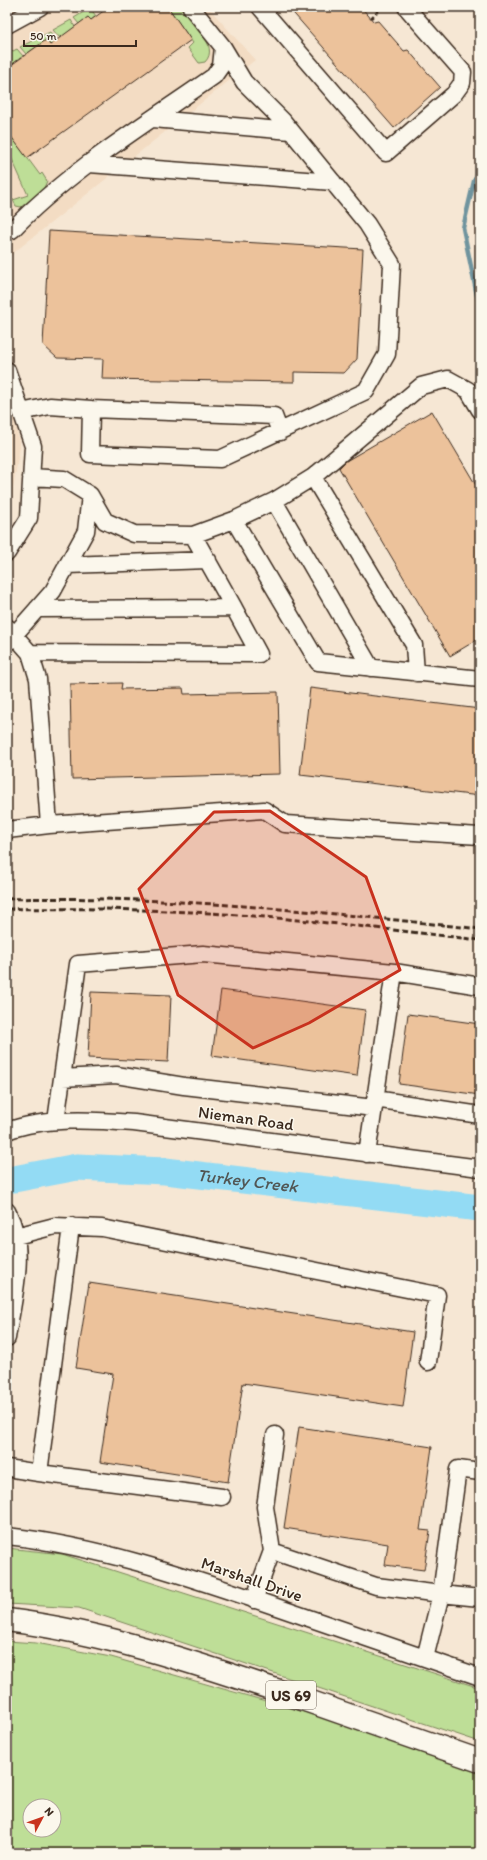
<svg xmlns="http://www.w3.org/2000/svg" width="487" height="1860" font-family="Itim,sans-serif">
<rect width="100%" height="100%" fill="#f6e7d4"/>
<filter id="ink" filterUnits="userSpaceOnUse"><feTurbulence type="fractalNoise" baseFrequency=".025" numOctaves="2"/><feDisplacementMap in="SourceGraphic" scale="8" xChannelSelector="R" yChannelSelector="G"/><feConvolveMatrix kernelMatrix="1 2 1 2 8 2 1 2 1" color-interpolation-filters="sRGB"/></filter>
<g filter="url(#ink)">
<path fill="#f3dcc3" d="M 7,7 L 208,7 L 255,60 L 7,258 Z
M 7,372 L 20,447 L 7,524 Z"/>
<path fill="#bede97" stroke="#7c845a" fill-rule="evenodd" d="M 168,7 L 179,7 C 190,20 221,46 205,62 L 199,63 L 188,48 L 193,43 Z
M 90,8 L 96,16 L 91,20 L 88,17 L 79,24 L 74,18 Z
M 71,20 L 75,27 L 60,38 L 53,30 Z
M 50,32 L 56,41 L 50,45 L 46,40 L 26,54 L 20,47 Z
M 17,49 L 23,56 L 7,68 L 7,54 Z
M 7,124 L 9,133 L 40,175 L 42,173 L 47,181 L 43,190 L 21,207 L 16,206 L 13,200 L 28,195 L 7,148 Z
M 7,1548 L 62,1554 L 480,1688 L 480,1742 L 79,1608 L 7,1604 Z
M 7,1641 L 36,1643 L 111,1657 L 480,1762 L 480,1853 L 7,1853 ZM 30,1806 L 54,1806 L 54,1830 L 30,1830 Z"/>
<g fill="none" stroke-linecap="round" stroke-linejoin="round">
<path stroke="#70949e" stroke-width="4.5" d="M 480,171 L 474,181 L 463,228 L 478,300 L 480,303"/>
<path stroke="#93dbf4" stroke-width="27" id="s1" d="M 14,1179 L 77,1167 L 165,1171 L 480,1208"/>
</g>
<path fill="#ecc29b" stroke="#3b2a1e" d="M 109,7 L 168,7 L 191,40 L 27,158 L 7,131 L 7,68 L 46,40 L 50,45 L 88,17 L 91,20 Z
M 288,7 L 361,7 L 374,22 L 378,21 L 404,51 L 408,50 L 440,87 L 394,128 Z
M 49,231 L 363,249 L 357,359 L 344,373 L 294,372 L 294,382 L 102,379 L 103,359 L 57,358 L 43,345 Z
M 432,411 L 480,492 L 480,638 L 450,656 L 339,468 L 346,461 Z
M 122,683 L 121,689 L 183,688 L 184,694 L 278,692 L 280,774 L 72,779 L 70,684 Z
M 310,688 L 480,709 L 480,796 L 300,775 Z
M 221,990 L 365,1010 L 357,1076 L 212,1056 Z
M 91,992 L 171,995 L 168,1062 L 88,1058 Z
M 408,1014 L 480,1024 L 480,1095 L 399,1084 Z
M 89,1283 L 413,1332 L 403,1407 L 243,1383 L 228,1482 L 100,1462 L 113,1374 L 76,1368 Z
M 299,1427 L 432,1447 L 420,1530 L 430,1531 L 424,1570 L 385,1565 L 388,1544 L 284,1528 Z"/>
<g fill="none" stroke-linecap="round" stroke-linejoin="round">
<defs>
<path id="minor" d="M 260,7 L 386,153 L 454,94 L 462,83 L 463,72 L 406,7
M 7,25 L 40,7
M 153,119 L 291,131
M 89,164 L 333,182
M 12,230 C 68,171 147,123 214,76 L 221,66 L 223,47 L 191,7
M 7,370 L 33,446 L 29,518 L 7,553
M 91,409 L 274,416 L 280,432
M 21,412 L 50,406 L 91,409 L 90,454 L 220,459 L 366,391 L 387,354 L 392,264 L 367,224 L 283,121 L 244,82 L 223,47
M 31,477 L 64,479 L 90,495 L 105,521 L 134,534 L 193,535 L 234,520 L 274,501 L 313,477 L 421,386 L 448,379 L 468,390 L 480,410
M 313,477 L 414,645 L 416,673
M 274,501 L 371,668
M 234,520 L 318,662 L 480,679
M 67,565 L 208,560
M 37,609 L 234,608 L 193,535
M 7,627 L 30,653 L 38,679 L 49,825 L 264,810 L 285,824 L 480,836
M 8,642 L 53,591 L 86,531 L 90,495
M 30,653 L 259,654 L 234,608
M 7,830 L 49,825
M 62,1078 L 116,1075 L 184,1086 L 374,1108
M 375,1099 L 480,1115
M 56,1121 L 78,964 L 203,954 L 394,972 L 480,986
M 7,1131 C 45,1117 94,1120 134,1123 L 480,1168
M 367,1154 L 394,972
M 7,1211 C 28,1250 13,1297 7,1338
M 71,1226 L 39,1473 L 222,1497
M 16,1236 L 55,1226 L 102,1228 L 437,1295 L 428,1362
M 7,1468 L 39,1473
M 480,1472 L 458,1469 L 441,1594 L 480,1598
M 7,1536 C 96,1546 180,1574 265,1603 C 336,1628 408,1652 480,1677
M 272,1551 L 376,1586 L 441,1594 L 425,1658
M 254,1600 L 272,1551 L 265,1507 L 275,1435"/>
<path id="highway" d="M 7,1620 C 103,1632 196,1663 288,1694 C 352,1716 416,1739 480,1761"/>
</defs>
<use href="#minor" stroke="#3b2a1e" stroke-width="19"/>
<use href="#highway" stroke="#3b2a1e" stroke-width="25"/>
<path stroke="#3b2a1e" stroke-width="2.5" stroke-dasharray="4 3" stroke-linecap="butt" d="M 371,18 L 379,10"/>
<use href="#minor" stroke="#fbf7ec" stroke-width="16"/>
<use href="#highway" stroke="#fbf7ec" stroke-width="22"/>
<path stroke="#3b2a1e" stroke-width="3" stroke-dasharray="6 3" stroke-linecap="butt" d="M 7,899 C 166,895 323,912 480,929
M 7,909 C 68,908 130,909 191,912 C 288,917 384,929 480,940"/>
</g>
</g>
<path fill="#c8321e" fill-opacity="0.2" stroke="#c8321e" stroke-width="3" stroke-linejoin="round" d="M 270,811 L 366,877 L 400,970 L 309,1023 L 253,1048 L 178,995 L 139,889 L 214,812 Z"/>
<g text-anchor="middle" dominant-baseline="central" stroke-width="3" stroke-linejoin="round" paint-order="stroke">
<rect fill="#fbf7ec" stroke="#75685c" stroke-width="1" x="266" y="1681" width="50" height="28" rx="3"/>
<g font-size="16" font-weight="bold" fill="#3b2a1e">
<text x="291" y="1695">US 69</text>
</g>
<g font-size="17" fill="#3b2a1e" stroke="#fbf7ec">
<text transform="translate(246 1118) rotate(8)">Nieman Road</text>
<text transform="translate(252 1579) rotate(19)">Marshall Drive</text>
</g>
<g font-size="18" font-style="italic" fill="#515654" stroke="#fbf7ec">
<text stroke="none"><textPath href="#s1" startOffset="235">Turkey Creek</textPath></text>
</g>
</g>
<rect width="487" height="1860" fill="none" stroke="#fbf7ec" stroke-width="24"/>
<rect x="12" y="12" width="463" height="1836" fill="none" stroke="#3b2a1e" stroke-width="1.5" filter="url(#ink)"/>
<g transform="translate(42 1818) rotate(49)"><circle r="19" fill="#fbf7ec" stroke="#aea59a"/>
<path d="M0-3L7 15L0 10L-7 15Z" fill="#c8321e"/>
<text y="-6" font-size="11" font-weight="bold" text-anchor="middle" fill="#3b2a1e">N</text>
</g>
<path d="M24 40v6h112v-6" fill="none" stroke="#3b2a1e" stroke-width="2"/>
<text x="30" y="40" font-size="12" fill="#3b2a1e" stroke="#fbf7ec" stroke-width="3" paint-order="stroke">50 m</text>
</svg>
